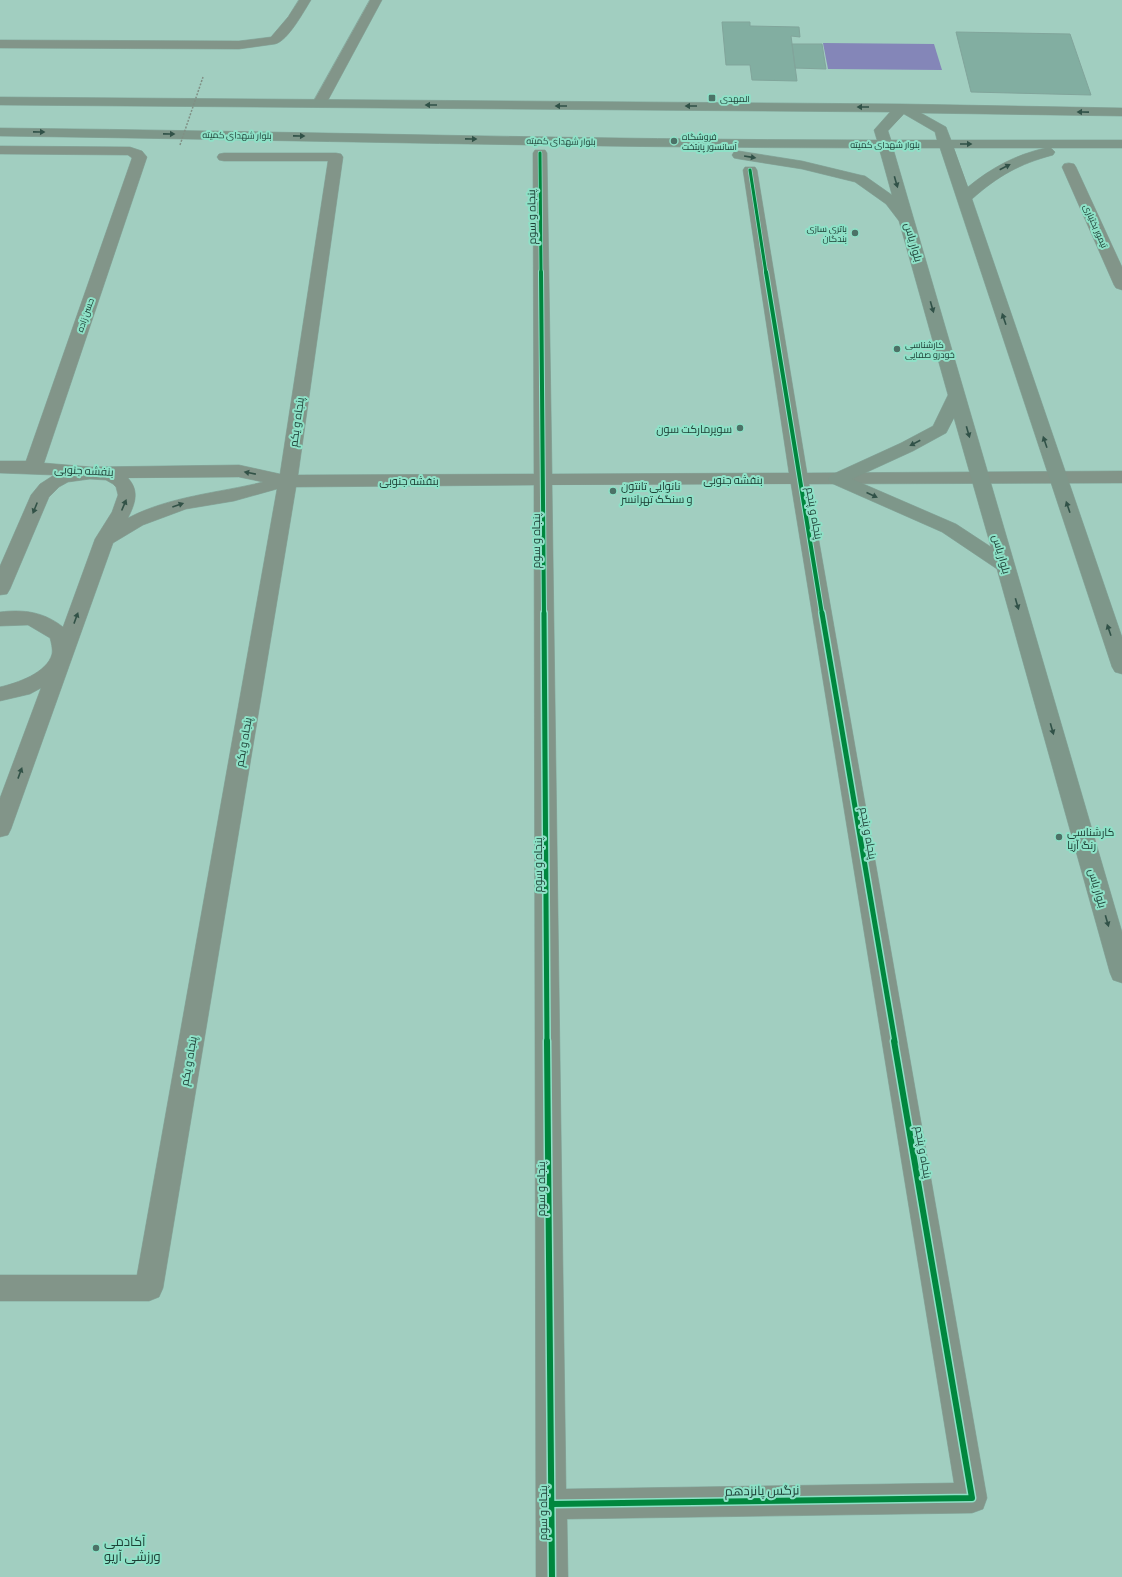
<svg xmlns="http://www.w3.org/2000/svg" width="1122" height="1577" font-family="Manrope,Cairo,sans-serif">
<rect width="100%" height="100%" fill="#a1cec0"/>
<path fill="#8486b8" d="M 823,43 L 934,44 L 942,70 L 828,69 Z"/>
<path fill="#82aea1" stroke="#81a59b" d="M 722,22 L 750,22 L 750,26 L 799,27 L 800,37 L 791,36 L 797,81 L 752,80 L 750,65 L 726,65 Z
M 956,32 L 1070,34 L 1091,95 L 971,92 Z
M 792,44 L 822,44 L 826,69 L 795,68 Z"/>
<g fill="none" stroke-linecap="round" stroke-linejoin="round">
<defs>
<path id="minor" d="M 299,0 L 311,0 C 304,11 288,41 275,44 L 239,49 L 0,48 L 0,40 L 239,41 L 271,37 L 288,17 Z
M 370,0 L 382,0 L 326,104 L 324,107 L 314,107 L 312,104 Z
M 0,146 L 130,147 L 142,151 L 147,157 L 44,463 L 91,467 L 239,465 L 280,474 L 328,161 L 224,161 L 219,160 L 217,157 L 219,154 L 224,153 L 336,153 L 341,154 L 343,157 L 298,475 L 534,474 L 533,153 L 535,150 L 545,150 L 547,153 L 552,474 L 789,473 L 743,170 L 745,167 L 755,167 L 757,170 L 807,473 L 1122,471 L 1122,483 L 809,484 L 987,1498 L 983,1509 L 972,1513 L 567,1519 L 568,1577 L 536,1577 L 534,485 L 296,487 L 163,1288 L 159,1297 L 149,1301 L 0,1301 L 0,1275 L 137,1275 L 277,489 L 234,501 L 186,509 L 143,525 L 113,543 L 11,829 L 8,835 L 0,837 L 0,798 L 41,688 L 30,694 L 0,701 L 0,687 C 17,683 47,673 52,654 C 53,649 51,642 50,638 L 28,625 L 0,626 L 0,612 C 24,609 44,612 63,627 L 95,539 L 112,512 L 118,495 L 116,487 L 113,484 L 106,480 L 90,479 L 68,482 L 59,487 L 49,497 L 10,589 L 7,594 L 0,595 L 0,566 L 31,495 L 40,484 L 54,475 L 0,473 L 0,461 L 26,461 L 132,158 L 128,155 L 0,154 ZM 239,477 L 263,482 C 218,493 170,496 128,518 C 135,504 140,491 128,478 ZM 791,484 L 954,1483 L 566,1489 L 552,485 Z
M 1069,163 L 1074,164 L 1076,167 L 1122,267 L 1122,290 L 1116,288 L 1114,285 L 1062,167 L 1064,164 Z"/>
<path id="major" d="M 0,97 L 902,104 L 1122,108 L 1122,116 L 921,113 L 946,127 L 951,140 L 1122,140 L 1122,148 L 1051,148 L 1055,152 L 1053,155 C 1019,164 998,176 972,199 L 1122,637 L 1122,674 L 1115,672 L 1112,667 L 940,148 L 893,148 L 1122,932 L 1122,983 L 1113,980 L 1110,973 L 997,569 L 942,532 L 831,483 L 828,479 L 831,475 L 901,443 L 933,426 L 948,395 L 899,221 L 886,204 L 855,182 L 802,169 L 739,159 L 734,158 L 732,155 L 734,152 L 739,151 L 802,161 L 860,175 L 865,176 L 892,195 L 879,148 C 586,148 293,140 0,136 L 0,128 C 292,131 584,140 877,140 L 874,130 L 890,112 L 0,105 ZM 904,114 L 935,132 L 937,140 L 891,140 L 888,131 ZM 954,148 L 1045,148 C 1015,155 991,168 968,187 ZM 954,418 L 991,547 L 956,524 L 852,479 L 913,451 L 946,433 Z"/>
</defs>
<use href="#minor" stroke="#87aca0" stroke-width="1"/>
<use href="#major" stroke="#87aca0" stroke-width="1"/>
<use href="#minor" fill="#829589" fill-rule="evenodd"/>
<use href="#major" fill="#7e978a" fill-rule="evenodd"/>
<path stroke="#809085" stroke-width="1.5" stroke-dasharray="2 1.5" stroke-linecap="butt" d="M 180,145 L 203,77"/>
<defs>
<path id="cycleway-far3" d="M 540,153 L 541,273
M 750,170 L 766,273"/>
<path id="cycleway-far2" d="M 541,272 L 544,614
M 766,272 L 822,614"/>
<path id="cycleway-far1" d="M 544,613 L 547,1042
M 822,613 L 895,1042"/>
<path id="cycleway" d="M 547,1041 L 552,1577
M 552,1504 L 972,1498 L 894,1041"/>
</defs>
<use href="#cycleway-far3" stroke="#8ee1c7" stroke-width="4.5"/>
<use href="#cycleway-far2" stroke="#8ee1c7" stroke-width="6"/>
<use href="#cycleway-far1" stroke="#8ee1c7" stroke-width="8"/>
<use href="#cycleway" stroke="#8ee1c7" stroke-width="9"/>
<use href="#cycleway-far3" stroke="#00873e" stroke-width="3"/>
<use href="#cycleway-far2" stroke="#00873e" stroke-width="4"/>
<use href="#cycleway-far1" stroke="#00873e" stroke-width="5"/>
<use href="#cycleway" stroke="#00873e" stroke-width="6"/>
</g>
<defs><path id="oneway-solid" d="M-6-.8H1V-3.2L6.5 0L1 3.2V.8H-6Z"/></defs>
<g fill="#315248">
<use href="#oneway-solid" transform="translate(431 105) rotate(-180)"/>
<use href="#oneway-solid" transform="translate(561 106) rotate(-180)"/>
<use href="#oneway-solid" transform="translate(691 106) rotate(-180)"/>
<use href="#oneway-solid" transform="translate(863 107) rotate(-180)"/>
<use href="#oneway-solid" transform="translate(1083 112) rotate(-179)"/>
<use href="#oneway-solid" transform="translate(39 132) rotate(1)"/>
<use href="#oneway-solid" transform="translate(169 134) rotate(1)"/>
<use href="#oneway-solid" transform="translate(299 136) rotate(1)"/>
<use href="#oneway-solid" transform="translate(471 139) rotate(1)"/>
<use href="#oneway-solid" transform="translate(966 144)"/>
<use href="#oneway-solid" transform="translate(750 157) rotate(9)"/>
<use href="#oneway-solid" transform="translate(1005 167) rotate(-27)"/>
<use href="#oneway-solid" transform="translate(896 182) rotate(74)"/>
<use href="#oneway-solid" transform="translate(932 307) rotate(74)"/>
<use href="#oneway-solid" transform="translate(1004 319) rotate(-109)"/>
<use href="#oneway-solid" transform="translate(968 432) rotate(74)"/>
<use href="#oneway-solid" transform="translate(1045 442) rotate(-109)"/>
<use href="#oneway-solid" transform="translate(915 443) rotate(152)"/>
<use href="#oneway-solid" transform="translate(872 495) rotate(24)"/>
<use href="#oneway-solid" transform="translate(1068 507) rotate(-109)"/>
<use href="#oneway-solid" transform="translate(1017 604) rotate(74)"/>
<use href="#oneway-solid" transform="translate(1109 630) rotate(-109)"/>
<use href="#oneway-solid" transform="translate(1052 729) rotate(74)"/>
<use href="#oneway-solid" transform="translate(1107 921) rotate(74)"/>
</g>
<g fill="#325247">
<use href="#oneway-solid" transform="translate(250 473) rotate(-169)"/>
<use href="#oneway-solid" transform="translate(124 505) rotate(-67)"/>
<use href="#oneway-solid" transform="translate(178 505) rotate(-19)"/>
<use href="#oneway-solid" transform="translate(35 508) rotate(112)"/>
<use href="#oneway-solid" transform="translate(76 618) rotate(-70)"/>
<use href="#oneway-solid" transform="translate(20 773) rotate(-70)"/>
</g>
<g fill="#4c7267" stroke="#8ee1c7" stroke-width="1.5">
<rect x="708" y="94" width="8" height="8" rx="2"/>
<circle cx="674" cy="141" r="4"/>
<circle cx="855" cy="233" r="4"/>
<circle cx="897" cy="349" r="4"/>
<circle cx="740" cy="428" r="4"/>
<circle cx="613" cy="491" r="4"/>
<circle cx="1059" cy="837" r="4"/>
<circle cx="96" cy="1548" r="4"/>
</g>
<g text-anchor="middle" dominant-baseline="central" stroke-width="4" stroke-linejoin="round" paint-order="stroke">
<g font-size="9" fill="#1e4137" stroke="#8ee1c7" text-anchor="start">
<text x="720" y="98">المهدی</text>
<text x="682" y="136">فروشگاه<tspan x="682" dy="10">آسانسور پایتخت</tspan></text>
<text x="847" y="228" text-anchor="end">باتری سازی<tspan x="847" dy="10">بندگان</tspan></text>
<text x="905" y="344">کارشناسی<tspan x="905" dy="10">خودرو صفایی</tspan></text>
</g>
<g font-size="9" fill="#1e4137" stroke="#8ee1c7">
<text transform="translate(237 135) rotate(1)">بلوار شهدای کمیته</text>
<text transform="translate(561 141) rotate(1)">بلوار شهدای کمیته</text>
<text x="885" y="144">بلوار شهدای کمیته</text>
<text transform="translate(1096 226) rotate(66)">تیمور بختیاری</text>
<text transform="translate(85 315) rotate(-71)">حسن زاده</text>
</g>
<g font-size="11" fill="#1e4137" stroke="#8ee1c7">
<text transform="translate(531 217) rotate(-91)">پنجاه و سوم</text>
<text transform="translate(914 242) rotate(74)">بلوار یاس</text>
<text transform="translate(296 422) rotate(-82)">پنجاه و یکم</text>
<text transform="translate(84 470) rotate(3)">بنفشه جنوبی</text>
<text x="733" y="479">بنفشه جنوبی</text>
<text x="409" y="480">بنفشه جنوبی</text>
<text transform="translate(815 513) rotate(80)">پنجاه و پنجم</text>
<text transform="translate(535 541) rotate(-90)">پنجاه و سوم</text>
<text transform="translate(1002 554) rotate(74)">بلوار یاس</text>
<text transform="translate(243 742) rotate(-80)">پنجاه و یکم</text>
<text transform="translate(869 833) rotate(80)">پنجاه و پنجم</text>
<text transform="translate(537 865) rotate(-90)">پنجاه و سوم</text>
<text transform="translate(1098 888) rotate(74)">بلوار یاس</text>
<text transform="translate(188 1061) rotate(-80)">پنجاه و یکم</text>
<text transform="translate(924 1152) rotate(80)">پنجاه و پنجم</text>
<text transform="translate(540 1189) rotate(-90)">پنجاه و سوم</text>
<text transform="translate(542 1513) rotate(-90)">پنجاه و سوم</text>
</g>
<g font-size="11" fill="#1e4137" stroke="#8ee1c7" text-anchor="start">
<text x="732" y="428" text-anchor="end">سوپرمارکت سون</text>
<text x="621" y="485">نانوایی تانتون<tspan x="621" dy="13">و سنگک تهرانسر</tspan></text>
<text x="1067" y="831">کارشناسی<tspan x="1067" dy="13">رنگ آریا</tspan></text>
</g>
<g font-size="13" fill="#1e4137" stroke="#8ee1c7">
<text transform="translate(762 1490) rotate(-1)">نرگس پانزدهم</text>
</g>
<g font-size="13" fill="#1e4137" stroke="#8ee1c7" text-anchor="start">
<text x="104" y="1541">آکادمی<tspan x="104" dy="15">ورزشی آریو</tspan></text>
</g>
</g>
</svg>
